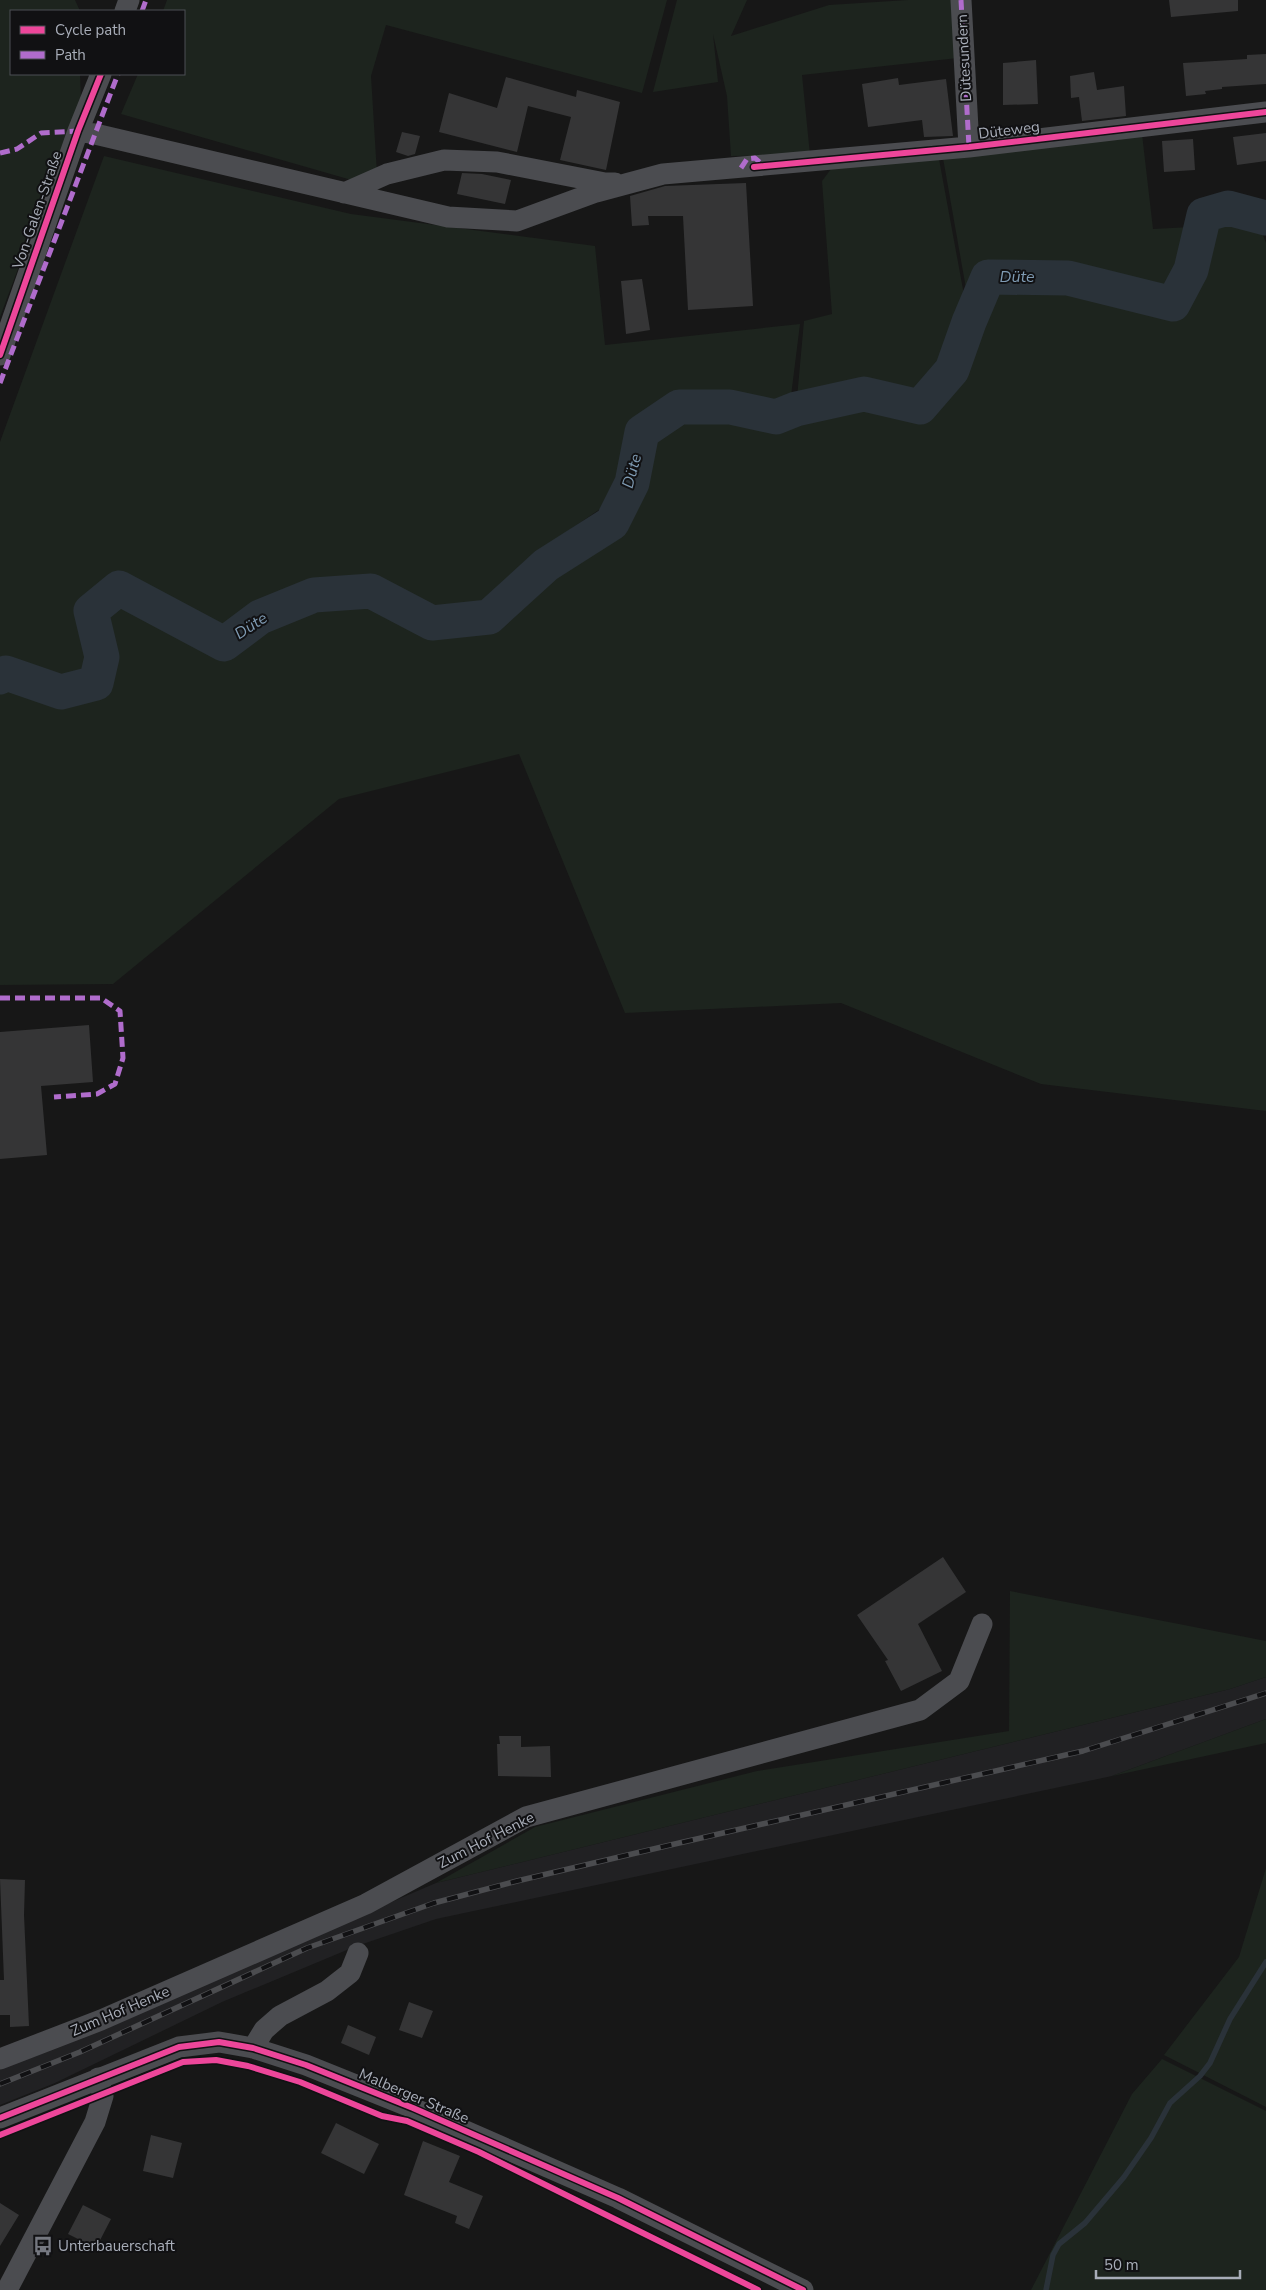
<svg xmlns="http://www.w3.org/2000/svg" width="1266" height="2290" font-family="'Nunito Sans',sans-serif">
<rect width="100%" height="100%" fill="#171717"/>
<path fill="#212123" d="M 1266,1677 L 1266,1719 L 1112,1776 L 436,1919 L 354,1947 L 222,2002 L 55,2083 L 0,2105 L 0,2069 L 436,1883 L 1230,1689 Z"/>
<path fill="#1d241e" d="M 0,0 L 75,0 L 80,11 L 11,11 L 11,74 L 80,74 L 81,100 L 0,317 Z
M 167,0 L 667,0 L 642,93 L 386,25 L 371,76 L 377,174 L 355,181 L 121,114 L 138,74 L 184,74 L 184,11 L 163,11 Z
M 677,0 L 747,0 L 731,36 L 829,5 L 908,0 L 956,0 L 958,58 L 802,75 L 810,155 L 731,156 L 727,96 L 713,34 L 718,82 L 653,92 Z
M 1142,134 L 1153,229 L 1191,227 L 1182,269 L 1167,295 L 1068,266 L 981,267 L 968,300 L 943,158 Z
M 104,156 L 351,214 L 595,246 L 605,345 L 800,324 L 790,404 L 773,410 L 732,397 L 679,393 L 628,425 L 613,500 L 526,560 L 475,609 L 431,611 L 375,579 L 312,581 L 252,607 L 221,631 L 122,574 L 79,607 L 93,659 L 89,675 L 61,683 L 2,664 L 0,665 L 0,442 Z
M 939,159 L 969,322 L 952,370 L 920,407 L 864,394 L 796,409 L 804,321 L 832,314 L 822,181 L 831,169 Z
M 1258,222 L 1266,243 L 1266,1111 L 1041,1084 L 841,1003 L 625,1013 L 519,754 L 339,799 L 113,984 L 0,985 L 0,689 L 7,685 L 62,704 L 107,692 L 117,658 L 105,615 L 120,601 L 225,655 L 301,615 L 368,602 L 427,635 L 494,628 L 557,572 L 618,535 L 641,493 L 650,442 L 683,417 L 733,417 L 780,429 L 864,401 L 926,413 L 961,375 L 994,285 L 1070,286 L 1177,315 L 1203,273 L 1212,224 Z
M 1010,1591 L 1266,1641 L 1266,1677 L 1230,1689 L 436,1883 L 535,1827 L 757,1771 L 1009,1731 Z
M 1266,1719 L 1266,1743 L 1112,1776 Z
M 1266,1868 L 1266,2107 L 1164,2055 L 1239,1957 Z
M 1162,2059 L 1266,2111 L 1266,2290 L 1031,2290 L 1132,2094 Z"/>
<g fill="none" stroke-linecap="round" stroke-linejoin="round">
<path stroke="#2a3239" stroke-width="5.5" d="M 1046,2290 L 1053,2255 L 1059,2244 L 1085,2223 L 1124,2177 L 1151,2138 L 1170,2103 L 1200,2076 L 1210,2063 L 1230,2019 L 1266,1962"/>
<path stroke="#2a3239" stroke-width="35" d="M 0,677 L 6,673 L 61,692 L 96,683 L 102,657 L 91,611 L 119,588 L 224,644 L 260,617 L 314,595 L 371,591 L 432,623 L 489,617 L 546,565 L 612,523 L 632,483 L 642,432 L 679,407 L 730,407 L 776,417 L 796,409 L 864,394 L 920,407 L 952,370 L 969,322 L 988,277 L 1068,278 L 1173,304 L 1191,270 L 1204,215 L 1228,208 L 1266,218"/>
</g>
<path fill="#353536" d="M 1169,0 L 1238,0 L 1238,11 L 1171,17 Z
M 1266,54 L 1266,84 L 1222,87 L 1222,89 L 1205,91 L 1206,94 L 1186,96 L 1183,63 L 1247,59 L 1247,55 Z
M 1036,60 L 1038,104 L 1003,105 L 1003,63 Z
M 1094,72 L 1097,90 L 1124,86 L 1126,116 L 1082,121 L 1079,97 L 1071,98 L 1070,76 Z
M 506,77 L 576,97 L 577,90 L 620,102 L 606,170 L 560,160 L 571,117 L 528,106 L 517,152 L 439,132 L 449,93 L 497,108 Z
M 898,78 L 899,85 L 946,79 L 953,136 L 924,137 L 922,120 L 868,127 L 862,84 Z
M 402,132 L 420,136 L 415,154 L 408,156 L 396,152 Z
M 1266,133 L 1266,161 L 1237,165 L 1233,137 Z
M 1193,139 L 1195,170 L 1164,172 L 1162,141 Z
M 462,173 L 482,174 L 511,180 L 505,204 L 457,194 Z
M 746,183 L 753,306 L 688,310 L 683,216 L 648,216 L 649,225 L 632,226 L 630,196 L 665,186 Z
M 642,279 L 650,330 L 626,334 L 621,281 Z
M 89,1025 L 93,1082 L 41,1086 L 47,1155 L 0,1159 L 0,1032 Z
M 943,1557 L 966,1592 L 918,1624 L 942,1671 L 901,1691 L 885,1661 L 888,1660 L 857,1615 Z
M 499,1736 L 521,1736 L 521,1747 L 550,1746 L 551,1777 L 498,1776 L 497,1744 L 500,1744 Z
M 0,1879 L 25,1880 L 24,1915 L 29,2026 L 10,2027 L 10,2015 L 0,2015 L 0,1980 L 4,1980 Z
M 409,2002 L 433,2011 L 422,2038 L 399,2030 Z
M 348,2025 L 376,2037 L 369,2055 L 341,2043 Z
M 336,2123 L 379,2144 L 364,2174 L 321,2153 Z
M 151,2135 L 182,2143 L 173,2178 L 143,2171 Z
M 423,2141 L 460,2156 L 449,2182 L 483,2196 L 469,2229 L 455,2223 L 457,2216 L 404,2195 Z
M 0,2203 L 19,2215 L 0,2246 Z
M 83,2205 L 111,2219 L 96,2248 L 68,2234 Z"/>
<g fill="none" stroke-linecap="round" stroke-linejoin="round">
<path stroke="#4b4c50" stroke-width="21" d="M 961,0 L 969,147
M 125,11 L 129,0
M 78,131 L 95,134 L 448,217 L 517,221 L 596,192 L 663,174 L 969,147 L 1266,112
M 344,193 L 387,174 L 444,160 L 497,162 L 605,183 L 615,183
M 0,355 L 78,131 L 101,74
M 253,2048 L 264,2030 L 280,2016 L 327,1991 L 350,1973 L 358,1953
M 0,2059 L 101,2020 L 366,1904 L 526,1817 L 920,1710 L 959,1681 L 982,1624
M 0,2118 L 179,2047 L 219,2042 L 253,2048 L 306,2065 L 413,2108 L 618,2198 L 803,2290
M 7,2290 L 95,2122 L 103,2096 L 98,2078"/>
<defs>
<path id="rail" d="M 0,2084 L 80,2052 L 307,1948 L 434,1903 L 517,1881 L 666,1846 L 1083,1751 L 1266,1693"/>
</defs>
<use href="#rail" stroke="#4b4c4f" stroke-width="5.5"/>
<use href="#rail" stroke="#111113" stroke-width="4" stroke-dasharray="11" stroke-linecap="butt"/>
<path stroke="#b06ccc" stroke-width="5" stroke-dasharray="10 5" stroke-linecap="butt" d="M 961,0 L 969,147
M 142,11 L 146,0
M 0,153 L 17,149 L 41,133 L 78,131
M 741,168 L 747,159 L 755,158 L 764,166
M 0,383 L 118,74
M 0,998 L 101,998 L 120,1011 L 123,1058 L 115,1084 L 97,1094 L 54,1097"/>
<defs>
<path id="cycleway" d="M 754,167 L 969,147 L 1266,112
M 0,355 L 78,131 L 101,74
M 0,2118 L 179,2047 L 219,2042 L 253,2048 L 306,2065 L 413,2108 L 618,2198 L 803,2290
M 0,2135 L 183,2062 L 216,2060 L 248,2066 L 300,2082 L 382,2116 L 407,2121 L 479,2152 L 758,2290"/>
</defs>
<use href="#cycleway" stroke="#111113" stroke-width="9"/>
<use href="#cycleway" stroke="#ed469a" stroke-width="6"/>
</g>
<defs>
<symbol id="bus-bare" viewBox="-9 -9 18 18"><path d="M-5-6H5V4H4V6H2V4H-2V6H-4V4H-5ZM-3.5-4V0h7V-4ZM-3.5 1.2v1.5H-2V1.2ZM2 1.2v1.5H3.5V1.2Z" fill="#757880" stroke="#111113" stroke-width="2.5" paint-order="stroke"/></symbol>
</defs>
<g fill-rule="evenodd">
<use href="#bus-bare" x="29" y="2232" width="28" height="28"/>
</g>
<g text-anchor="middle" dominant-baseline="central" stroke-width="4" stroke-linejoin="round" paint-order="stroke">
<g font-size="15" fill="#a8adb8" stroke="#111113">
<text transform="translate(964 58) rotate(-93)">Dütesundern</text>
<text transform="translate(1009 130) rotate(-7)">Düteweg</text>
<text transform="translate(37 210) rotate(-71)">Von-Galen-Straße</text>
<text transform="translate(486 1840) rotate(-27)">Zum Hof Henke</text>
<text transform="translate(120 2011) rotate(-23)">Zum Hof Henke</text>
<text transform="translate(414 2096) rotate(23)">Malberger Straße</text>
</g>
<g font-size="15" fill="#a8adb8" stroke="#111113" text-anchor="start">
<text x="58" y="2246">Unterbauerschaft</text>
</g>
<g font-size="16" font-style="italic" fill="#7f9bb3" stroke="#111113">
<text x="1017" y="277">Düte</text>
<text transform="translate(632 471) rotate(-75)">Düte</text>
<text transform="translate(251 626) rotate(-33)">Düte</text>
</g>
</g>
<rect x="10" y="10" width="175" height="65" fill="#111113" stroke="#4d4f55"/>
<rect x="20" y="26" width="25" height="8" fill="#ed469a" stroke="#4d4f55"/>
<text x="55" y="35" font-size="15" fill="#a8adb8">Cycle path</text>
<rect x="20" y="51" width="25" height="8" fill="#b06ccc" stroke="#4d4f55"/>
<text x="55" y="60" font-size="15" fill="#a8adb8">Path</text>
<path d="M1096 2270v8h144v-8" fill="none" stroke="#a8adb8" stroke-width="2.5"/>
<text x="1104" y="2270" font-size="15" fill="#a8adb8" stroke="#111113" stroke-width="4" paint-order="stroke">50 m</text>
</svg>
